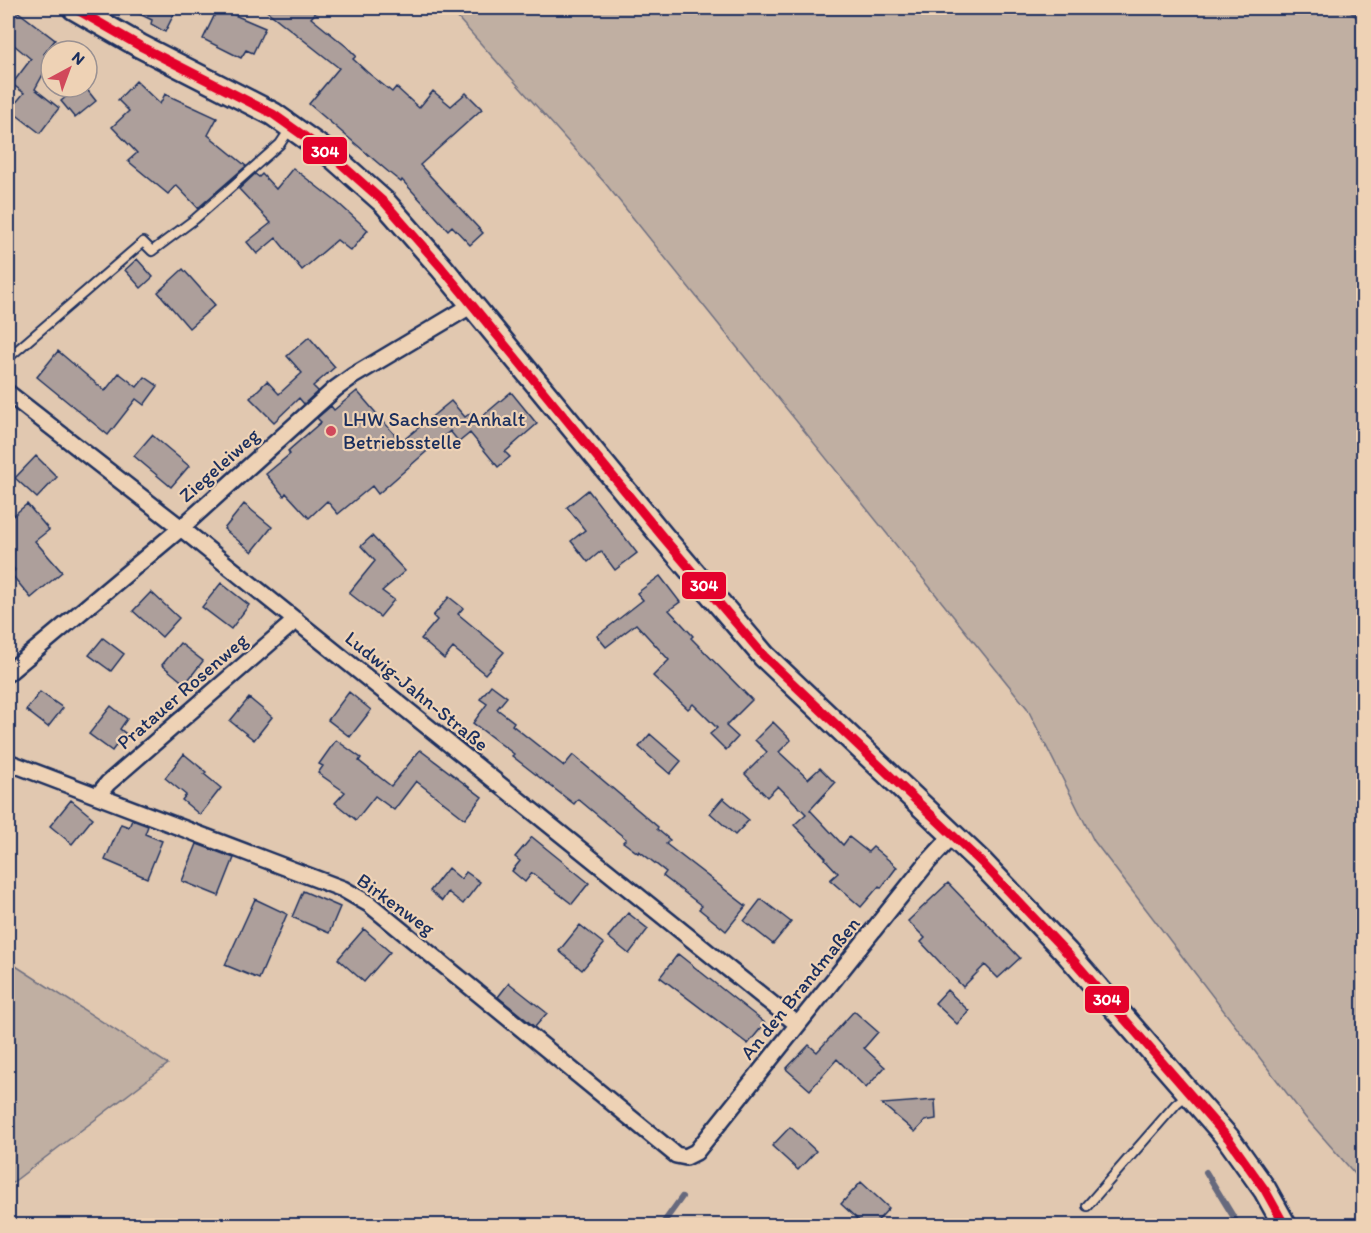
<svg xmlns="http://www.w3.org/2000/svg" width="1371" height="1233" font-family="Itim,sans-serif">
<rect width="100%" height="100%" fill="#e1c8b0"/>
<filter id="ink" filterUnits="userSpaceOnUse"><feTurbulence type="fractalNoise" baseFrequency=".0167" numOctaves="2"/><feDisplacementMap in="SourceGraphic" scale="12" xChannelSelector="R" yChannelSelector="G"/><feConvolveMatrix kernelMatrix="1 2 1 2 8 2 1 2 1" color-interpolation-filters="sRGB"/></filter>
<g filter="url(#ink)">
<path fill="#c0afa2" stroke="#6e6f80" stroke-width="1.5" d="M 449,8 L 1363,8 L 1363,1183 L 1305,1117 L 1094,841 L 1027,708 L 605,183 Z
M 8,961 L 168,1064 L 8,1186 Z"/>
<g fill="none" stroke-linecap="round" stroke-linejoin="round">
<path stroke="#66697d" stroke-width="6" d="M 1349,8 L 1364,21
M 1206,1172 L 1239,1226
M 8,1225 L 8,1226
M 661,1226 L 682,1197"/>
</g>
<path fill="#ad9f9b" stroke="#1b2f5e" stroke-width="1.5" d="M 8,8 L 13,8 L 55,40 L 44,54 L 51,60 L 35,89 L 59,108 L 40,133 L 10,110 L 24,93 L 12,84 L 31,59 L 8,40 Z
M 127,8 L 177,8 L 165,32 L 151,24 L 152,20 Z
M 218,8 L 265,28 L 253,53 L 246,50 L 241,58 L 203,39 Z
M 263,8 L 320,8 L 311,18 L 347,47 L 356,56 L 353,59 L 367,72 L 392,92 L 396,87 L 419,108 L 433,91 L 451,106 L 466,93 L 482,109 L 420,165 L 483,233 L 470,245 L 452,226 L 448,230 L 402,180 L 401,182 L 392,175 L 309,104 L 339,68 Z
M 136,81 L 160,104 L 165,94 L 217,118 L 208,135 L 246,166 L 198,208 L 176,185 L 168,194 L 128,161 L 137,153 L 112,127 L 129,111 L 118,100 Z
M 78,87 L 85,87 L 96,101 L 75,118 L 61,101 Z
M 293,168 L 338,203 L 368,230 L 351,251 L 337,240 L 302,270 L 276,238 L 257,254 L 247,242 L 271,223 L 239,189 L 255,174 L 259,177 L 262,174 L 276,189 Z
M 137,259 L 153,277 L 141,288 L 125,270 Z
M 183,269 L 215,305 L 189,328 L 158,292 Z
M 309,337 L 335,367 L 313,386 L 318,391 L 304,404 L 299,398 L 274,422 L 250,398 L 267,381 L 279,394 L 302,373 L 287,356 Z
M 58,351 L 105,391 L 119,373 L 137,387 L 145,377 L 158,386 L 144,405 L 136,399 L 108,435 L 37,377 Z
M 357,391 L 401,442 L 451,401 L 465,417 L 472,412 L 478,420 L 511,392 L 537,424 L 505,452 L 510,457 L 498,467 L 470,433 L 459,442 L 450,431 L 378,494 L 372,486 L 338,514 L 327,501 L 309,518 L 286,493 L 284,496 L 266,474 L 290,454 L 288,451 L 321,422 L 317,418 L 331,406 L 334,410 Z
M 152,435 L 189,466 L 171,487 L 134,456 Z
M 36,456 L 57,477 L 37,498 L 15,478 Z
M 588,490 L 637,553 L 615,570 L 601,551 L 588,562 L 571,541 L 585,530 L 567,507 Z
M 27,504 L 49,530 L 35,541 L 62,572 L 31,598 L 11,574 L 15,570 L 8,561 L 8,520 Z
M 244,504 L 272,527 L 252,552 L 224,529 Z
M 372,536 L 405,571 L 382,591 L 394,600 L 380,617 L 349,593 L 375,561 L 361,546 Z
M 660,576 L 680,602 L 669,610 L 693,636 L 691,638 L 752,700 L 726,726 L 738,737 L 726,750 L 710,734 L 717,728 L 693,704 L 688,709 L 653,676 L 669,660 L 636,624 L 606,647 L 597,636 L 643,600 L 637,593 Z
M 221,583 L 249,605 L 231,629 L 202,607 Z
M 151,592 L 179,618 L 162,637 L 133,611 Z
M 449,597 L 463,608 L 458,614 L 504,652 L 485,674 L 453,648 L 444,659 L 421,639 L 437,620 L 433,616 Z
M 103,638 L 124,654 L 111,671 L 89,655 Z
M 180,643 L 203,661 L 185,684 L 162,665 Z
M 491,685 L 507,697 L 497,709 L 514,722 L 512,725 L 564,766 L 573,755 L 658,827 L 657,829 L 670,840 L 666,844 L 746,906 L 726,931 L 699,909 L 702,906 L 663,876 L 666,872 L 639,851 L 638,853 L 623,842 L 626,839 L 578,799 L 574,804 L 512,756 L 514,754 L 473,723 L 487,704 L 480,699 Z
M 40,692 L 63,708 L 48,727 L 26,710 Z
M 349,692 L 371,710 L 350,737 L 328,720 Z
M 249,698 L 272,717 L 254,740 L 230,721 Z
M 111,706 L 127,719 L 120,729 L 125,733 L 112,751 L 89,734 Z
M 773,722 L 791,740 L 779,752 L 808,779 L 820,768 L 835,783 L 810,810 L 843,845 L 849,837 L 868,852 L 873,847 L 897,867 L 881,888 L 879,886 L 861,907 L 830,880 L 838,873 L 825,859 L 826,858 L 794,825 L 806,814 L 778,786 L 767,797 L 745,774 L 767,752 L 755,740 Z
M 650,734 L 681,761 L 670,774 L 639,747 Z
M 336,740 L 361,758 L 359,761 L 391,786 L 420,750 L 482,797 L 465,819 L 416,781 L 394,810 L 375,796 L 356,820 L 335,803 L 345,792 L 318,773 L 323,766 L 319,764 Z
M 184,754 L 206,772 L 204,774 L 221,788 L 200,815 L 182,800 L 186,795 L 165,778 Z
M 723,798 L 749,820 L 735,835 L 710,813 Z
M 71,800 L 93,818 L 72,844 L 50,826 Z
M 132,820 L 148,826 L 145,834 L 162,841 L 147,878 L 105,860 L 121,824 L 129,827 Z
M 532,837 L 589,883 L 572,904 L 532,873 L 525,882 L 512,871 L 520,861 L 515,857 Z
M 197,844 L 234,858 L 219,896 L 182,881 Z
M 448,868 L 461,879 L 466,872 L 480,882 L 463,904 L 448,892 L 442,901 L 430,891 Z
M 948,883 L 1020,958 L 998,978 L 985,965 L 963,987 L 921,942 L 925,938 L 908,921 Z
M 303,891 L 340,907 L 329,933 L 292,917 Z
M 255,899 L 287,914 L 259,979 L 225,965 Z
M 761,899 L 791,922 L 773,944 L 744,921 Z
M 628,913 L 648,929 L 629,954 L 608,937 Z
M 580,925 L 604,944 L 582,970 L 559,951 Z
M 364,929 L 390,952 L 364,982 L 338,959 Z
M 678,954 L 765,1023 L 748,1044 L 660,977 Z
M 509,983 L 547,1013 L 535,1027 L 498,997 Z
M 947,990 L 969,1011 L 957,1024 L 935,1003 Z
M 854,1011 L 878,1032 L 864,1048 L 885,1067 L 866,1088 L 837,1059 L 810,1090 L 786,1069 L 809,1045 L 817,1052 Z
M 935,1100 L 936,1119 L 925,1121 L 915,1132 L 882,1104 Z
M 790,1127 L 816,1151 L 798,1170 L 772,1146 Z
M 861,1182 L 889,1208 L 873,1226 L 865,1226 L 841,1204 Z"/>
<g fill="none" stroke-linecap="round" stroke-linejoin="round">
<defs>
<path id="service" d="M 8,358 L 143,242 L 152,251 L 195,219 L 280,144 L 290,129
M 1087,1206 L 1176,1104 L 1188,1094"/>
<path id="minor" d="M 8,393 L 181,528 L 797,1024
M 8,673 L 181,528 L 335,389 L 353,376 L 472,305
M 8,762 L 343,889 L 369,904 L 676,1155 L 686,1157 L 696,1152 L 927,863 L 953,835
M 98,795 L 108,783 L 296,620"/>
<path id="secondary" d="M 74,8 L 140,46 L 273,114 L 332,156 L 385,203 L 441,267 L 662,536 L 764,656 L 982,863 L 1067,953 L 1228,1138 L 1265,1190 L 1285,1226"/>
</defs>
<use href="#service" stroke="#1b2f5e" stroke-width="12"/>
<use href="#minor" stroke="#1b2f5e" stroke-width="20"/>
<use href="#secondary" stroke="#1b2f5e" stroke-width="27"/>
<use href="#service" stroke="#eed2b5" stroke-width="8"/>
<use href="#minor" stroke="#eed2b5" stroke-width="15"/>
<use href="#secondary" stroke="#eed2b5" stroke-width="22"/>
<defs>
<path id="bus-1" d="M 74,8 L 140,46 L 273,114 L 332,156 L 385,203 L 441,267 L 662,536 L 764,656 L 982,863 L 1067,953 L 1228,1138 L 1265,1190 L 1285,1226"/>
</defs>
<use href="#bus-1" stroke="#eed2b5" stroke-width="14"/>
<use href="#bus-1" stroke="#e4002b" stroke-width="9"/>
</g>
</g>
<circle fill="#d1495b" stroke="#eed2b5" stroke-width="2" cx="331" cy="431" r="6"/>
<g text-anchor="middle" dominant-baseline="central" stroke-width="4.5" stroke-linejoin="round" paint-order="stroke">
<g font-size="20" fill="#1b2f5e" stroke="#eed2b5" text-anchor="start">
<text x="343" y="419">LHW Sachsen-Anhalt<tspan x="343" dy="23">Betriebsstelle</tspan></text>
</g>
<g font-size="20" fill="#1b2f5e" stroke="#eed2b5">
<text transform="translate(219 465) rotate(-42)">Ziegeleiweg</text>
<text transform="translate(182 691) rotate(-41)">Pratauer Rosenweg</text>
<text transform="translate(417 691) rotate(39)">Ludwig-Jahn-Straße</text>
<text transform="translate(396 904) rotate(36)">Birkenweg</text>
<text transform="translate(800 988) rotate(-51)">An den Brandmaßen</text>
</g>
</g>
<g stroke="#eed2b5" stroke-width="2">
<rect x="302" y="136" width="46" height="29" rx="6" fill="#e4002b"/>
<rect x="681" y="571" width="46" height="29" rx="6" fill="#e4002b"/>
<rect x="1084" y="985" width="46" height="29" rx="6" fill="#e4002b"/>
</g>
<g font-size="16" text-anchor="middle" font-weight="bold" fill="#fff">
<text x="325" y="157">304</text>
<text x="704" y="591">304</text>
<text x="1107" y="1005">304</text>
</g>
<rect width="1371" height="1233" fill="none" stroke="#eed2b5" stroke-width="30"/>
<rect x="15" y="15" width="1341" height="1203" fill="none" stroke="#1b2f5e" stroke-width="2" filter="url(#ink)"/>
<g transform="translate(69 69) rotate(41)"><circle r="28" fill="#eed2b5" stroke="#9a9192" stroke-width="1.5"/>
<path d="M0-4.5L10 22L0 15L-10 22Z" fill="#d1495b"/>
<text y="-9" font-size="16" font-weight="bold" text-anchor="middle" fill="#1b2f5e">N</text>
</g>
</svg>
